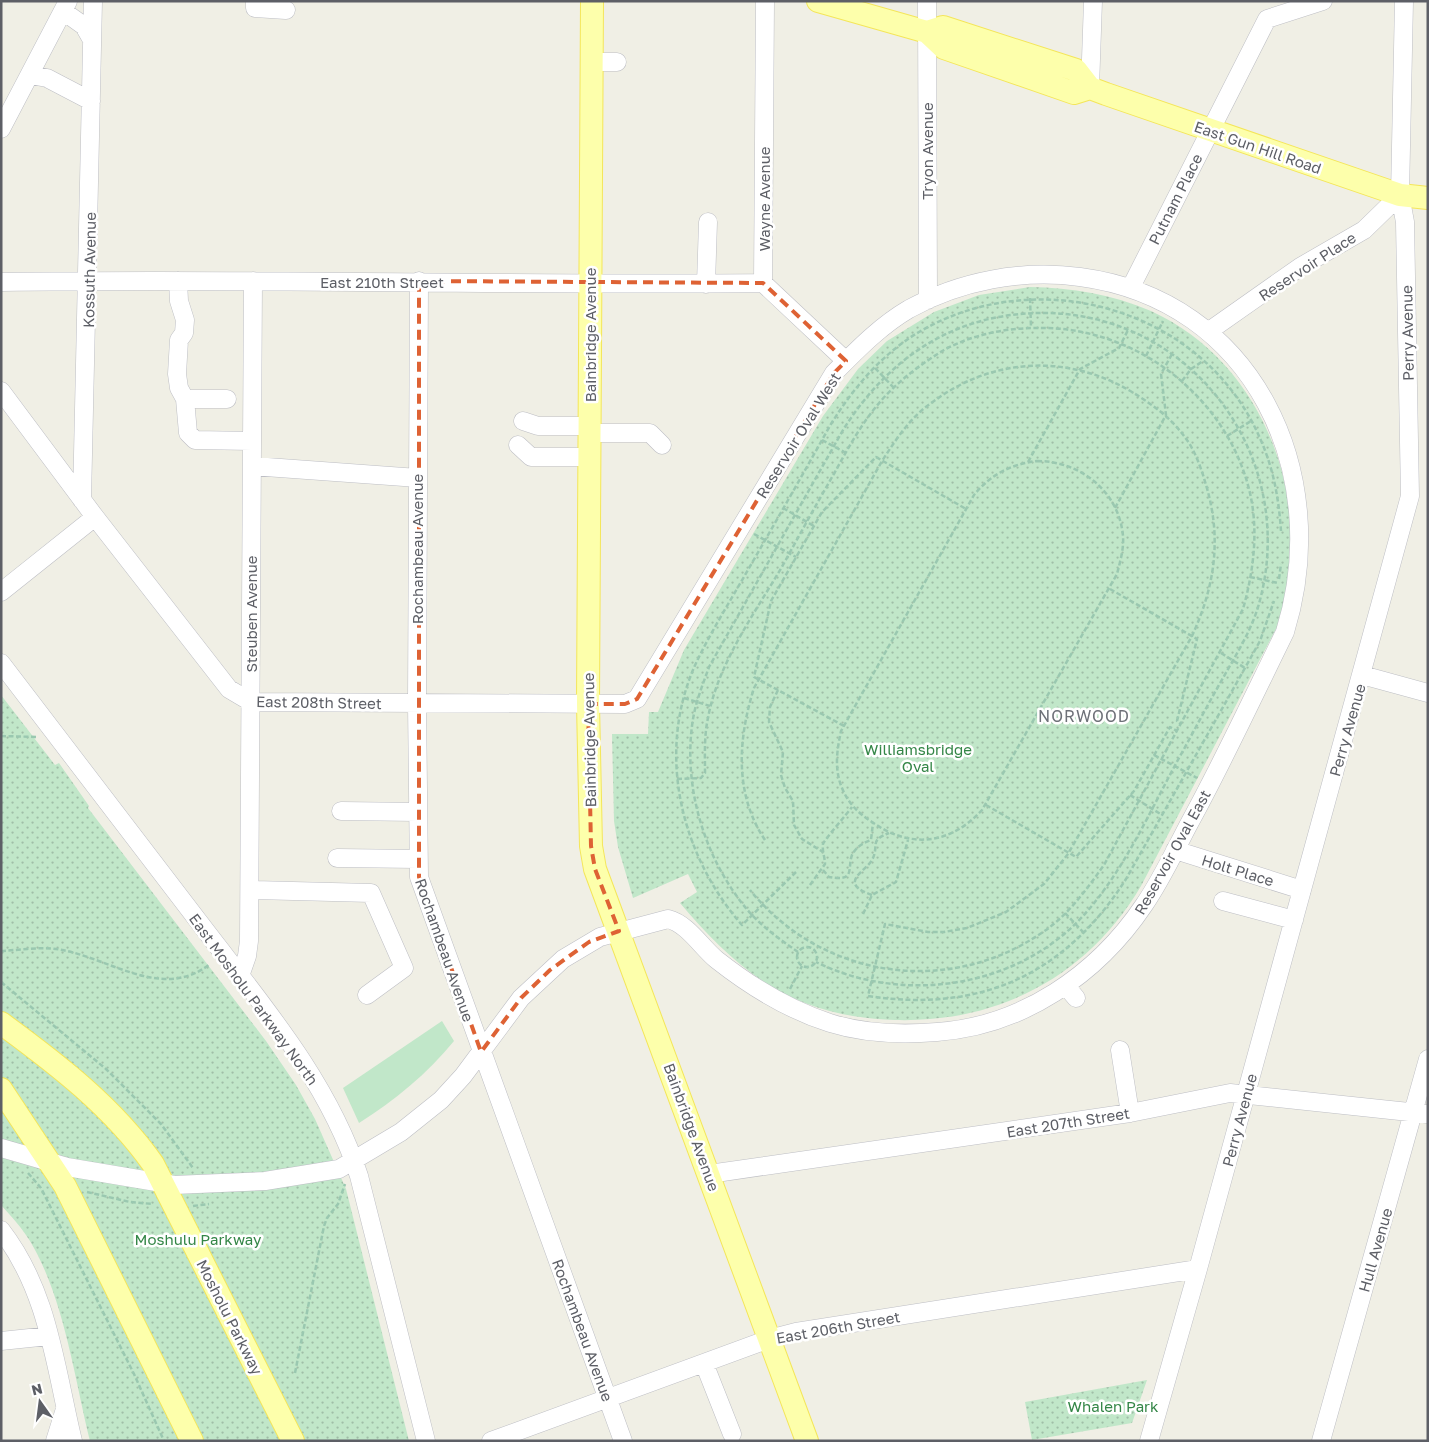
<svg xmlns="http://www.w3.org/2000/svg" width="1429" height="1442" font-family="'Golos Text',sans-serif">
<defs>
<pattern id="park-dots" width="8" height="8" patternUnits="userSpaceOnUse" patternTransform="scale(1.25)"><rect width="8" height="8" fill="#c1e7c9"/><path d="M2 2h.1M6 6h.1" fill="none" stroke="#a0bea7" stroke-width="1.8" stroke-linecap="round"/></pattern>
</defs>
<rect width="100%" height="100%" fill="#f0efe5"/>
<path fill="#c1e7c9" d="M 442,1021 L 454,1041 C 427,1074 395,1100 359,1123 L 343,1088 Z"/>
<path fill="url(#park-dots)" d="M 1030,287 C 1072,288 1112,294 1151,311 C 1268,364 1318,510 1277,627 L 1141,886 C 1088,976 999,1023 895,1020 C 853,1019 808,1009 772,987 C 736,965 707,935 680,903 L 697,892 L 688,874 L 633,898 L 618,847 L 614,821 L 612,734 L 648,734 L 649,712 L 658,712 L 684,650 L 823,416 L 858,369 L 887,341 L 934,312 L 979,295 Z
M 1,695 L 55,765 L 59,763 L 89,806 L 88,808 L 266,1041 L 296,1085 L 315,1119 L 346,1189 L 409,1441 L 90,1441 C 74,1376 64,1298 30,1241 C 22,1228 11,1216 1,1205 Z
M 1147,1380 L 1132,1423 L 1032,1440 L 1025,1402 Z"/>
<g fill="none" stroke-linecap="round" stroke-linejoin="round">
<defs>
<path id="minor" d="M 255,1 L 255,8 L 286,10
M 765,1 L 763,283 L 846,361
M 927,1 L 928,300
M 63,11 L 84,26 L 92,40
M 592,62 L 617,62
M 30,75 L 47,78 L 91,101
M 1090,88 L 1093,1
M 1,129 L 68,1
M 178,281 L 179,301 L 185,320 L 184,333 L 179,340 L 177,374 L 179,388 L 185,399 L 188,433 L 195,440 L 252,441
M 419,281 L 417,703 L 419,877 L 623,1441
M 1,282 C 255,278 509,286 763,283
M 706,284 L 708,222
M 1131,287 L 1267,19 L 1323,1
M 1209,331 L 1300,267 L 1364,230 L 1400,195
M 1,391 L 95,517 L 229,689 L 251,702 L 625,704 L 637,699 L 834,373 C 857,350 880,326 909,309 C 960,281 1022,269 1080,277 C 1254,300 1334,473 1285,632 C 1254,695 1224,760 1190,822 C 1175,850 1162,879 1144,905 C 1097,975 1022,1026 937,1032 C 901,1035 865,1034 830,1023 C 789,1010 750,986 717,960 C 701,947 688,924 668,919 L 600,937 L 563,959 L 521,998 L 463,1076 L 441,1100 L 401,1132 L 339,1169 L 265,1181 L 174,1185 L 67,1167 L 1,1148
M 185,399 L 227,399
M 523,421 L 538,426 L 590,426
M 590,433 L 650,433 L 662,445
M 518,445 L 531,457 L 590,457
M 252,466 L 418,478
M 82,500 L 93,1
M 1,592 L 95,517
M 1,663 C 67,750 133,836 199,922 C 259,1001 328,1080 359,1176 L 426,1441
M 1362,675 L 1428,693
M 341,811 L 418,812
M 1175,850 L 1302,890
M 337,858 L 418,859
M 250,890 L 371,893 L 404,968 L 367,995
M 1223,901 L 1294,920
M 240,976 L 247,956 L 249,941 L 253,281
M 1066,986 L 1076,998
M 1120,1050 L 1130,1113
M 709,1174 L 1130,1113 L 1230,1093 L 1428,1114
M 1,1230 C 49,1292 55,1367 73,1441
M 1,1341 L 49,1336
M 704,1363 L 732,1434
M 55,1441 L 65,1409
M 491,1441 L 769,1339 L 796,1332 L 1198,1269
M 1149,1441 L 1198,1269 L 1410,496 L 1405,222 L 1400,195 L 1404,1
M 1321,1441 L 1428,1059"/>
<path id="major" d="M 592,1 L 588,704 L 591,846 L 595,869 L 807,1441
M 818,1 L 927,32 L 944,48 L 1074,93 L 1090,88
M 927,32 L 943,27 L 1076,70 L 1090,88 L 1106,94 L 1400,195 L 1428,198
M 1,1023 C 57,1064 113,1107 153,1164 L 293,1441
M 1,1089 L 65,1186 L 192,1441"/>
</defs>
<use href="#minor" stroke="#bdbec4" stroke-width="19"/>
<use href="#major" stroke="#f4e65a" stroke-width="24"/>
<path stroke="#9ac8b0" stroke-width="2.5" stroke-dasharray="5 2.5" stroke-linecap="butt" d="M 1030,298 L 1031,327
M 1146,356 L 1163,321
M 875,368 L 894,388
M 1182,381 L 1191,369 L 1203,361
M 1227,436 L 1251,421
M 822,440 L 846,453
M 1037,461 C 1080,461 1119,491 1123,536 C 1124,549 1120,562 1117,574 L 982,810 C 950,845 910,849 872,822 C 858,813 848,803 842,788 C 834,769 837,750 841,731 L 974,495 C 990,475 1011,464 1037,461 Z
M 1028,462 L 1080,369 L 1119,348 L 1128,330
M 783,508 L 814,526
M 1115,508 L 1166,415 L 1161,374 L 1172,354
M 754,534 L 796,557
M 1250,577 L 1278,583
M 1279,579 L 1281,564
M 1110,589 L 1197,639 L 1177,721 L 1181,724
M 1221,653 L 1245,668
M 778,690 L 770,707 L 769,722 L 783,752 L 781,775 L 785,788 L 793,801 L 794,825 L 802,839 L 823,852
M 684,698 L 710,706
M 844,726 L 754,677 L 771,601 L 822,512 L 876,457 L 966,509
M 1,736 L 37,737
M 1154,755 L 1197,778
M 677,779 L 701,778 L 705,773 C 705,755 704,736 708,718 C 718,663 755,613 783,565 C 800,534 817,503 835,472 C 847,450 859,428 875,408 C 893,385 919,365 944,350 C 975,333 1012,327 1046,328 C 1140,330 1226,398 1249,489 C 1259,528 1254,570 1243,609 L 1104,865 C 1086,890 1067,917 1040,934 C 946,997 821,978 750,890
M 1130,795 L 1162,815
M 986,805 L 1076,857 L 1134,791 L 1170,727 L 1177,731
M 765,840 C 734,794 738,739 754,688 L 882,461 C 897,438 911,416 934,401 C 997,355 1075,354 1140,397 C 1160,410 1175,422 1189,443 C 1197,456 1202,471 1206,485 C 1222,538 1215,586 1192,636 L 1068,854 L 1044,884 L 1006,912 L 967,928 L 944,932 L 928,932 L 885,924 L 868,996 C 980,1013 1065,975 1126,879 L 1245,668 L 1260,641 L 1274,601
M 823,870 L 829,877 C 856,882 847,869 852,855 C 856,847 863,843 871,840 L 873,823
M 796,872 L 742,925 C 680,854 655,750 697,661 C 711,632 729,603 745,575 C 774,525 803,474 831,424 C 854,387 882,354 919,332 C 1040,261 1208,310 1262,443 C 1274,471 1279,501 1281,531
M 810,885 L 825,864 C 825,858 822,851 823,844 C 824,840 847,814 852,807
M 872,895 C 837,883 865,872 872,860 C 880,845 868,841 889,833
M 1065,913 L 1084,933
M 863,914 L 872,895 L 896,882 L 908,840
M797 957a10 10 0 1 1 20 0a10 10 0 1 1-20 0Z
M 1,951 C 21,950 42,946 62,950 C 111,959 163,1001 210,964
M 798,952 C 782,941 764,928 751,914 C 705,862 682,787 693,719 C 696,701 703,684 709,667 L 843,430 C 891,354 959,311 1050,313 C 1197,318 1297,460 1260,600 C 1253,628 1237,653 1223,678 C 1208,704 1194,731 1179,758 C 1150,811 1124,871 1083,916 C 1017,988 903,1005 816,962
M 1,982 L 106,1069 L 161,1124 L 193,1168
M 790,989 L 802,966
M 28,1173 L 41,1188 L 134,1374 L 164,1441
M 87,1192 L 130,1202 L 153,1204
M 193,1206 L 209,1204
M 295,1373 L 324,1226 L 327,1218 L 338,1204 L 345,1184"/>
<use href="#minor" stroke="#fff" stroke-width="18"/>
<use href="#major" stroke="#fdffab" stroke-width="22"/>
</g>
<path fill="none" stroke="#de6234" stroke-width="4" stroke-dasharray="10 6" stroke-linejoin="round" d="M 419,281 L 763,283 L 846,361 L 834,373 L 637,699 L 625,704 L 588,704 L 591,846 L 595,869 L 619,931 L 589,942 L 550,970 L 521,998 L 481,1052 L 419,877 Z"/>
<g text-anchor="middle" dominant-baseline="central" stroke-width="5" stroke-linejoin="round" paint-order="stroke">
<g font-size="15" fill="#5d5f66" stroke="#fff">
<text transform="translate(1258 147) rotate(19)">East Gun Hill Road</text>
<text transform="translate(927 151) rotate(-90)">Tryon Avenue</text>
<text transform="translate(764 199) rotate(-90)">Wayne Avenue</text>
<text transform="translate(1175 199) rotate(-63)">Putnam Place</text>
<text transform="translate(1307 266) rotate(-33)">Reservoir Place</text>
<text transform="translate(89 270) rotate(-89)">Kossuth Avenue</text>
<text x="382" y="282">East 210th Street</text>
<text transform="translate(1407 333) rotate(-91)">Perry Avenue</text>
<text transform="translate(590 335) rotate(-90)">Bainbridge Avenue</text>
<text transform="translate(798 435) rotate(-58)">Reservoir Oval West</text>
<text transform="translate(417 549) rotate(-90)">Rochambeau Avenue</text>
<text transform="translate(251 614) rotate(-90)">Steuben Avenue</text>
<text transform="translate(319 702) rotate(1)">East 208th Street</text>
<text transform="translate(1347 730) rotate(-74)">Perry Avenue</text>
<text transform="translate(589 740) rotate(-91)">Bainbridge Avenue</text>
<text transform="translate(1172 852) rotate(-61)">Reservoir Oval East</text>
<text transform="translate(1238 870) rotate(17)">Holt Place</text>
<text transform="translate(445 950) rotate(71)">Rochambeau Avenue</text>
<text transform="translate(254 999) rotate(54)">East Mosholu Parkway North</text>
<text transform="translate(1239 1120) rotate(-75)">Perry Avenue</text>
<text transform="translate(1068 1122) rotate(-9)">East 207th Street</text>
<text transform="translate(692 1127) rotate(70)">Bainbridge Avenue</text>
<text transform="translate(1375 1250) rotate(-74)">Hull Avenue</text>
<text transform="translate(230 1317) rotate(63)">Mosholu Parkway</text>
<text transform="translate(838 1327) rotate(-10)">East 206th Street</text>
<text transform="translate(583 1330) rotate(70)">Rochambeau Avenue</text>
</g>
<g font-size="15" fill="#348647" stroke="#fff">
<text x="918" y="749">Williamsbridge<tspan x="918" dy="17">Oval</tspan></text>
<text x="198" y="1239">Moshulu Parkway</text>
<text x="1113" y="1406">Whalen Park</text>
</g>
<g font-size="16" letter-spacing="1" fill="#6e7178" stroke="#fff">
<text x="1084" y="716">NORWOOD</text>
</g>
</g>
<rect width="1429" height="1442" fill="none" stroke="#5d5f66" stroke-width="5"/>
<g transform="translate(40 1402) rotate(346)" stroke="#ffffff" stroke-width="4" paint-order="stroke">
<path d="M0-4L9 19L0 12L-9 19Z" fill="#5d5f66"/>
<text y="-8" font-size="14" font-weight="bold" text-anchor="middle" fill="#5d5f66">N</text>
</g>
</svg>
